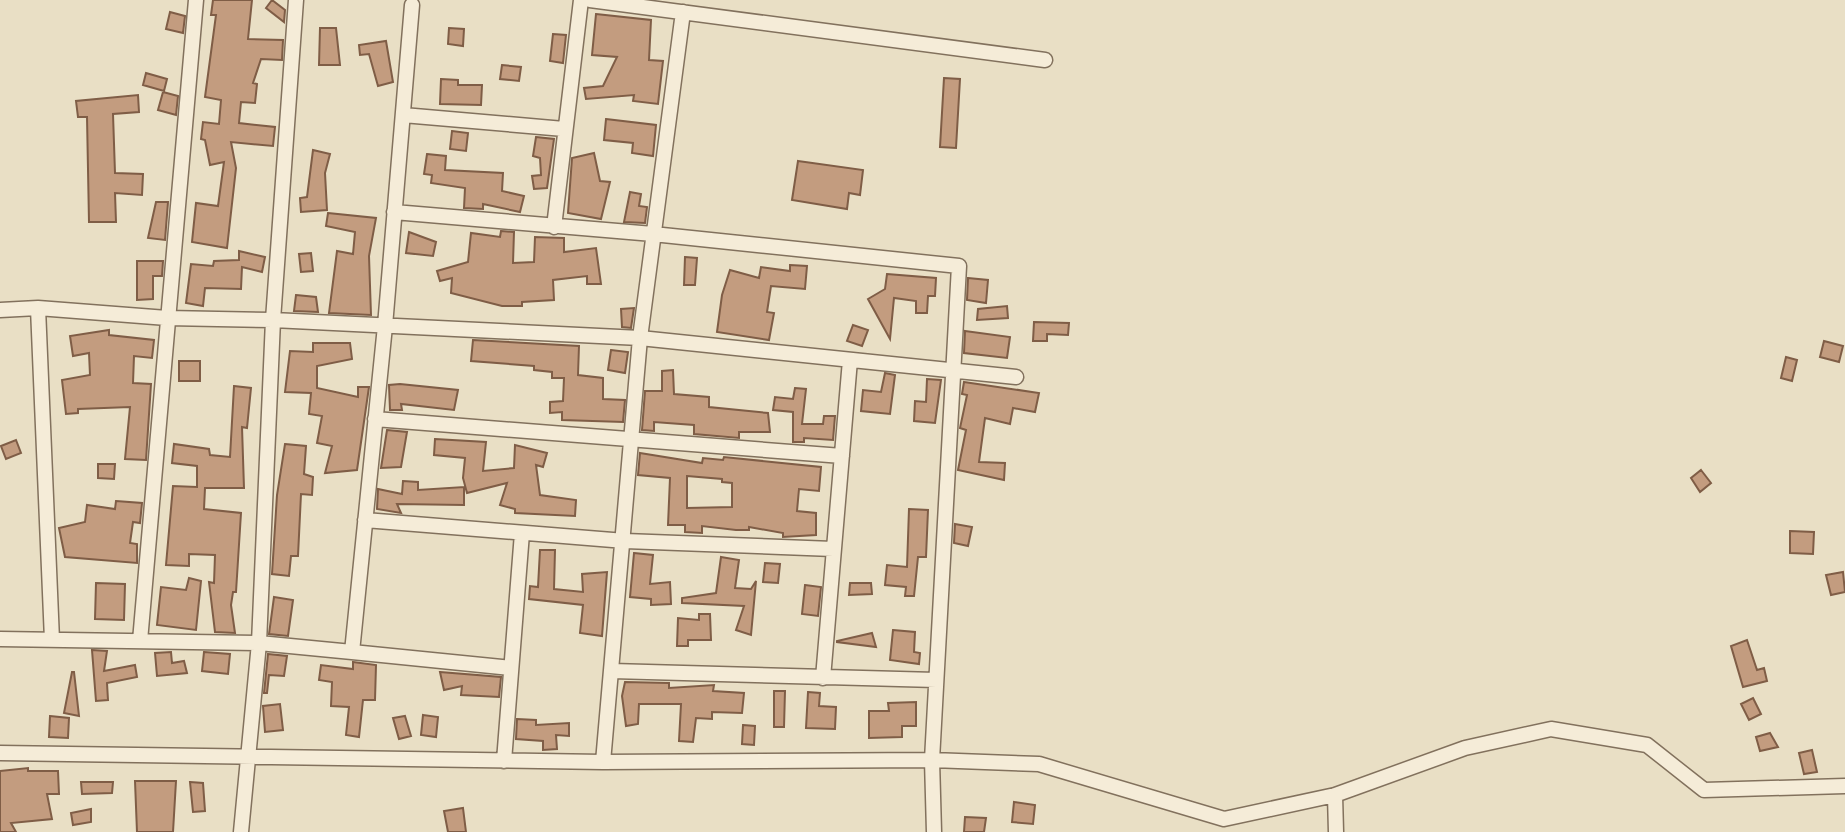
<svg xmlns="http://www.w3.org/2000/svg" width="1845" height="832" font-family="'Zilla Slab',serif">
<rect width="100%" height="100%" fill="#e9dfc5"/>
<path fill="#c39c7f" stroke="#7f5d46" stroke-width="2" fill-rule="evenodd" d="M 213,0 L 252,0 L 248,39 L 283,40 L 282,60 L 261,59 L 253,83 L 257,84 L 255,103 L 241,102 L 239,123 L 275,127 L 273,146 L 231,142 L 236,168 L 227,248 L 192,242 L 196,203 L 218,206 L 224,162 L 210,165 L 205,140 L 201,139 L 203,122 L 219,124 L 221,100 L 205,97 L 216,15 L 211,15 Z
M 272,0 L 285,10 L 284,22 L 266,8 Z
M 170,12 L 185,16 L 183,33 L 166,29 Z
M 596,14 L 651,20 L 649,60 L 663,61 L 658,104 L 633,101 L 634,95 L 586,99 L 584,88 L 603,86 L 617,57 L 592,55 Z
M 320,28 L 336,28 L 340,65 L 319,65 Z
M 449,28 L 464,29 L 463,46 L 448,44 Z
M 553,34 L 566,35 L 563,63 L 550,61 Z
M 386,41 L 393,82 L 378,86 L 369,54 L 360,55 L 359,45 Z
M 502,65 L 521,67 L 519,81 L 500,79 Z
M 146,73 L 167,79 L 164,91 L 143,85 Z
M 944,78 L 960,79 L 956,148 L 940,147 Z
M 441,79 L 458,80 L 458,85 L 482,85 L 481,105 L 440,104 Z
M 163,92 L 178,96 L 176,115 L 158,110 Z
M 138,95 L 139,112 L 113,114 L 115,173 L 143,174 L 142,195 L 115,193 L 116,222 L 89,222 L 87,117 L 78,117 L 76,101 Z
M 606,119 L 656,125 L 653,156 L 632,153 L 633,143 L 604,140 Z
M 452,131 L 468,133 L 466,151 L 450,149 Z
M 536,137 L 554,139 L 547,188 L 534,189 L 532,176 L 541,175 L 540,158 L 533,156 Z
M 313,150 L 330,154 L 325,173 L 327,210 L 301,212 L 300,198 L 307,197 Z
M 594,153 L 600,181 L 610,182 L 601,219 L 568,213 L 572,158 Z
M 427,154 L 446,156 L 445,170 L 503,173 L 502,191 L 524,196 L 520,212 L 483,204 L 483,209 L 464,208 L 465,188 L 431,183 L 432,175 L 424,174 Z
M 798,161 L 863,170 L 860,195 L 849,193 L 847,209 L 792,200 Z
M 630,192 L 641,194 L 639,206 L 647,207 L 645,223 L 624,222 Z
M 156,202 L 168,202 L 165,240 L 148,238 Z
M 328,213 L 376,218 L 369,256 L 371,315 L 329,313 L 337,251 L 353,254 L 355,232 L 326,226 Z
M 501,231 L 514,232 L 513,263 L 534,262 L 535,237 L 564,238 L 564,252 L 596,248 L 601,284 L 587,284 L 587,276 L 553,280 L 554,300 L 522,302 L 522,306 L 502,306 L 451,293 L 452,278 L 440,281 L 437,271 L 468,262 L 471,233 L 500,237 Z
M 409,232 L 436,242 L 433,256 L 406,253 Z
M 239,251 L 265,257 L 262,272 L 242,267 L 241,289 L 205,288 L 203,306 L 186,303 L 191,264 L 213,266 L 214,261 L 239,260 Z
M 311,253 L 313,271 L 301,272 L 299,254 Z
M 685,257 L 697,258 L 695,285 L 684,285 Z
M 137,261 L 163,261 L 162,276 L 153,276 L 153,299 L 137,300 Z
M 790,265 L 807,266 L 805,289 L 771,286 L 767,312 L 774,313 L 769,340 L 717,332 L 722,295 L 730,270 L 759,278 L 761,267 L 790,271 Z
M 887,274 L 936,278 L 935,296 L 928,296 L 927,313 L 916,313 L 916,301 L 894,298 L 890,339 L 868,299 L 885,289 Z
M 968,278 L 988,280 L 986,303 L 967,300 Z
M 296,295 L 316,297 L 318,312 L 294,311 Z
M 1007,306 L 1008,318 L 977,320 L 978,309 Z
M 634,308 L 631,328 L 622,327 L 621,309 Z
M 1034,322 L 1069,323 L 1068,335 L 1047,334 L 1047,341 L 1033,341 Z
M 853,325 L 868,330 L 862,346 L 847,341 Z
M 109,330 L 109,335 L 154,340 L 152,358 L 134,356 L 133,383 L 151,384 L 146,460 L 125,459 L 130,407 L 78,409 L 78,413 L 66,414 L 62,380 L 90,375 L 89,353 L 73,356 L 70,336 Z
M 965,331 L 1010,337 L 1007,358 L 964,353 Z
M 473,340 L 579,346 L 578,375 L 603,378 L 603,399 L 625,400 L 623,422 L 562,420 L 562,412 L 550,413 L 550,402 L 563,401 L 564,378 L 552,378 L 552,372 L 534,370 L 534,366 L 471,361 Z
M 1824,341 L 1843,346 L 1839,362 L 1820,357 Z
M 313,343 L 350,343 L 352,359 L 317,366 L 317,388 L 358,397 L 358,387 L 369,387 L 357,470 L 325,473 L 332,446 L 317,443 L 322,416 L 309,414 L 311,393 L 285,392 L 290,351 L 313,352 Z
M 611,350 L 628,352 L 625,373 L 608,370 Z
M 1786,357 L 1797,360 L 1792,381 L 1781,378 Z
M 179,361 L 200,361 L 200,381 L 179,381 Z
M 673,370 L 674,394 L 709,397 L 709,407 L 768,413 L 770,432 L 739,432 L 739,438 L 694,434 L 694,425 L 654,422 L 654,431 L 642,430 L 645,391 L 662,391 L 662,371 Z
M 885,373 L 895,375 L 890,414 L 861,411 L 863,390 L 881,392 Z
M 927,379 L 941,380 L 935,423 L 914,421 L 915,401 L 926,402 Z
M 964,382 L 1039,393 L 1035,412 L 1013,408 L 1010,424 L 985,418 L 979,462 L 1005,463 L 1004,480 L 958,470 L 966,430 L 960,428 L 967,395 L 962,394 Z
M 400,384 L 458,390 L 454,410 L 401,404 L 402,410 L 390,410 L 389,385 Z
M 234,386 L 251,388 L 247,428 L 242,427 L 244,488 L 205,488 L 204,509 L 241,513 L 236,592 L 233,592 L 231,605 L 235,633 L 215,632 L 209,582 L 214,583 L 215,555 L 189,554 L 189,566 L 166,565 L 173,486 L 197,487 L 197,466 L 172,463 L 174,444 L 209,449 L 210,455 L 230,457 Z
M 795,388 L 806,389 L 802,424 L 823,424 L 824,416 L 835,416 L 833,440 L 804,438 L 804,442 L 793,442 L 793,412 L 773,410 L 775,397 L 793,399 Z
M 387,430 L 407,432 L 401,467 L 381,468 Z
M 435,439 L 486,442 L 483,471 L 514,468 L 515,445 L 547,453 L 543,467 L 536,465 L 540,495 L 576,500 L 575,516 L 515,513 L 515,509 L 500,505 L 507,483 L 467,493 L 463,478 L 465,458 L 434,455 Z
M 16,440 L 21,453 L 6,459 L 1,446 Z
M 285,444 L 306,446 L 304,474 L 313,477 L 312,495 L 301,494 L 298,556 L 291,556 L 289,576 L 272,574 L 277,495 Z
M 640,453 L 702,463 L 703,458 L 723,460 L 724,457 L 821,467 L 819,491 L 799,489 L 797,511 L 816,513 L 816,535 L 783,537 L 783,533 L 749,527 L 749,530 L 736,530 L 702,526 L 702,533 L 685,532 L 685,525 L 668,525 L 670,478 L 638,475 ZM 687,476 L 722,479 L 722,482 L 732,483 L 732,507 L 687,508 Z
M 98,464 L 115,464 L 114,479 L 98,478 Z
M 1701,470 L 1711,483 L 1700,492 L 1691,478 Z
M 403,481 L 418,482 L 418,490 L 464,487 L 464,505 L 397,504 L 401,513 L 377,509 L 378,489 L 402,494 Z
M 116,501 L 142,503 L 140,523 L 133,522 L 130,543 L 137,544 L 137,563 L 65,557 L 59,528 L 85,522 L 87,505 L 115,509 Z
M 909,509 L 928,510 L 926,557 L 918,557 L 914,596 L 905,596 L 906,587 L 885,585 L 887,565 L 907,567 Z
M 955,524 L 972,527 L 968,546 L 954,543 Z
M 1790,531 L 1814,532 L 1813,554 L 1790,553 Z
M 540,550 L 555,550 L 554,589 L 583,592 L 582,574 L 607,572 L 602,636 L 580,633 L 583,605 L 529,599 L 530,586 L 538,587 Z
M 634,553 L 653,555 L 650,584 L 670,582 L 671,604 L 651,605 L 651,599 L 630,597 Z
M 721,557 L 739,560 L 735,588 L 751,589 L 756,581 L 751,635 L 736,630 L 744,606 L 682,603 L 682,598 L 716,593 Z
M 765,563 L 780,564 L 778,583 L 763,582 Z
M 1843,572 L 1845,592 L 1831,595 L 1826,575 Z
M 189,578 L 201,581 L 196,630 L 157,625 L 161,587 L 186,590 Z
M 96,583 L 125,584 L 124,620 L 95,619 Z
M 850,583 L 871,583 L 872,594 L 849,595 Z
M 805,585 L 821,587 L 818,616 L 802,614 Z
M 274,597 L 293,600 L 288,636 L 269,634 Z
M 699,614 L 710,614 L 711,640 L 688,640 L 688,646 L 677,646 L 678,618 L 699,620 Z
M 893,630 L 915,632 L 914,652 L 920,653 L 919,664 L 890,660 Z
M 872,633 L 876,647 L 837,642 L 837,641 Z
M 1747,640 L 1757,670 L 1764,668 L 1767,681 L 1743,687 L 1731,646 Z
M 92,650 L 107,651 L 104,671 L 135,665 L 137,677 L 107,683 L 108,700 L 96,701 Z
M 171,652 L 172,663 L 184,661 L 187,673 L 157,676 L 155,653 Z
M 204,652 L 230,654 L 228,674 L 202,671 Z
M 268,654 L 287,656 L 284,676 L 269,675 L 267,693 L 264,693 Z
M 353,662 L 376,665 L 375,700 L 363,700 L 359,737 L 346,735 L 349,707 L 331,706 L 332,682 L 319,680 L 321,665 L 353,669 Z
M 72,672 L 74,672 L 79,716 L 64,713 Z
M 440,672 L 501,677 L 499,697 L 461,695 L 462,686 L 444,690 Z
M 625,682 L 669,683 L 669,688 L 714,685 L 713,691 L 744,693 L 742,713 L 712,712 L 712,719 L 696,718 L 693,742 L 679,741 L 681,704 L 639,704 L 638,724 L 626,726 L 622,696 Z
M 774,691 L 785,691 L 784,727 L 774,727 Z
M 808,692 L 820,693 L 819,706 L 836,707 L 835,729 L 806,728 Z
M 1753,698 L 1761,714 L 1749,720 L 1741,704 Z
M 916,702 L 916,726 L 902,726 L 902,737 L 869,738 L 869,711 L 889,711 L 888,703 Z
M 280,704 L 283,730 L 265,732 L 263,706 Z
M 423,715 L 438,717 L 436,737 L 421,735 Z
M 50,716 L 69,718 L 68,738 L 49,737 Z
M 405,716 L 411,736 L 399,739 L 393,718 Z
M 517,719 L 536,720 L 536,725 L 569,723 L 569,736 L 556,735 L 557,749 L 543,750 L 543,741 L 516,739 Z
M 743,725 L 755,726 L 754,745 L 742,744 Z
M 1770,733 L 1778,747 L 1760,751 L 1756,737 Z
M 1812,750 L 1817,772 L 1804,774 L 1799,753 Z
M 28,768 L 28,771 L 58,771 L 59,794 L 47,794 L 52,819 L 11,823 L 16,832 L 0,832 L 0,771 Z
M 135,781 L 176,781 L 173,832 L 137,832 Z
M 81,782 L 113,782 L 112,793 L 82,794 Z
M 190,782 L 203,783 L 205,811 L 193,812 Z
M 1014,802 L 1035,805 L 1033,824 L 1012,822 Z
M 463,808 L 466,832 L 448,832 L 444,811 Z
M 91,809 L 91,822 L 73,825 L 71,813 Z
M 965,817 L 986,818 L 984,832 L 964,832 Z"/>
<g fill="none" stroke-linecap="round" stroke-linejoin="round">
<defs>
<path id="street" d="M 590,0 L 1045,60
M 403,115 L 564,129
M 394,212 L 653,234 L 959,266 L 932,760 L 934,832
M 554,227 L 581,0
M 38,308 L 52,640
M 0,310 L 38,308 L 167,318 L 273,320 L 640,338 L 1016,377
M 375,419 L 842,456
M 365,520 L 625,541 L 833,549
M 0,639 L 259,643 L 352,652 L 385,326 L 412,5
M 140,641 L 196,0
M 352,652 L 511,668
M 612,671 L 936,680
M 823,678 L 850,360
M 0,753 L 603,762 L 932,760 L 1039,764 L 1224,819 L 1335,795 L 1465,748 L 1551,729 L 1647,745 L 1704,790 L 1845,786
M 504,761 L 522,533
M 603,762 L 640,338 L 683,12
M 1335,795 L 1336,832
M 241,832 L 259,643 L 273,320 L 296,0"/>
</defs>
<use href="#street" stroke="#82715d" stroke-width="17"/>
<use href="#street" stroke="#f5ecd8" stroke-width="14"/>
</g>
</svg>
